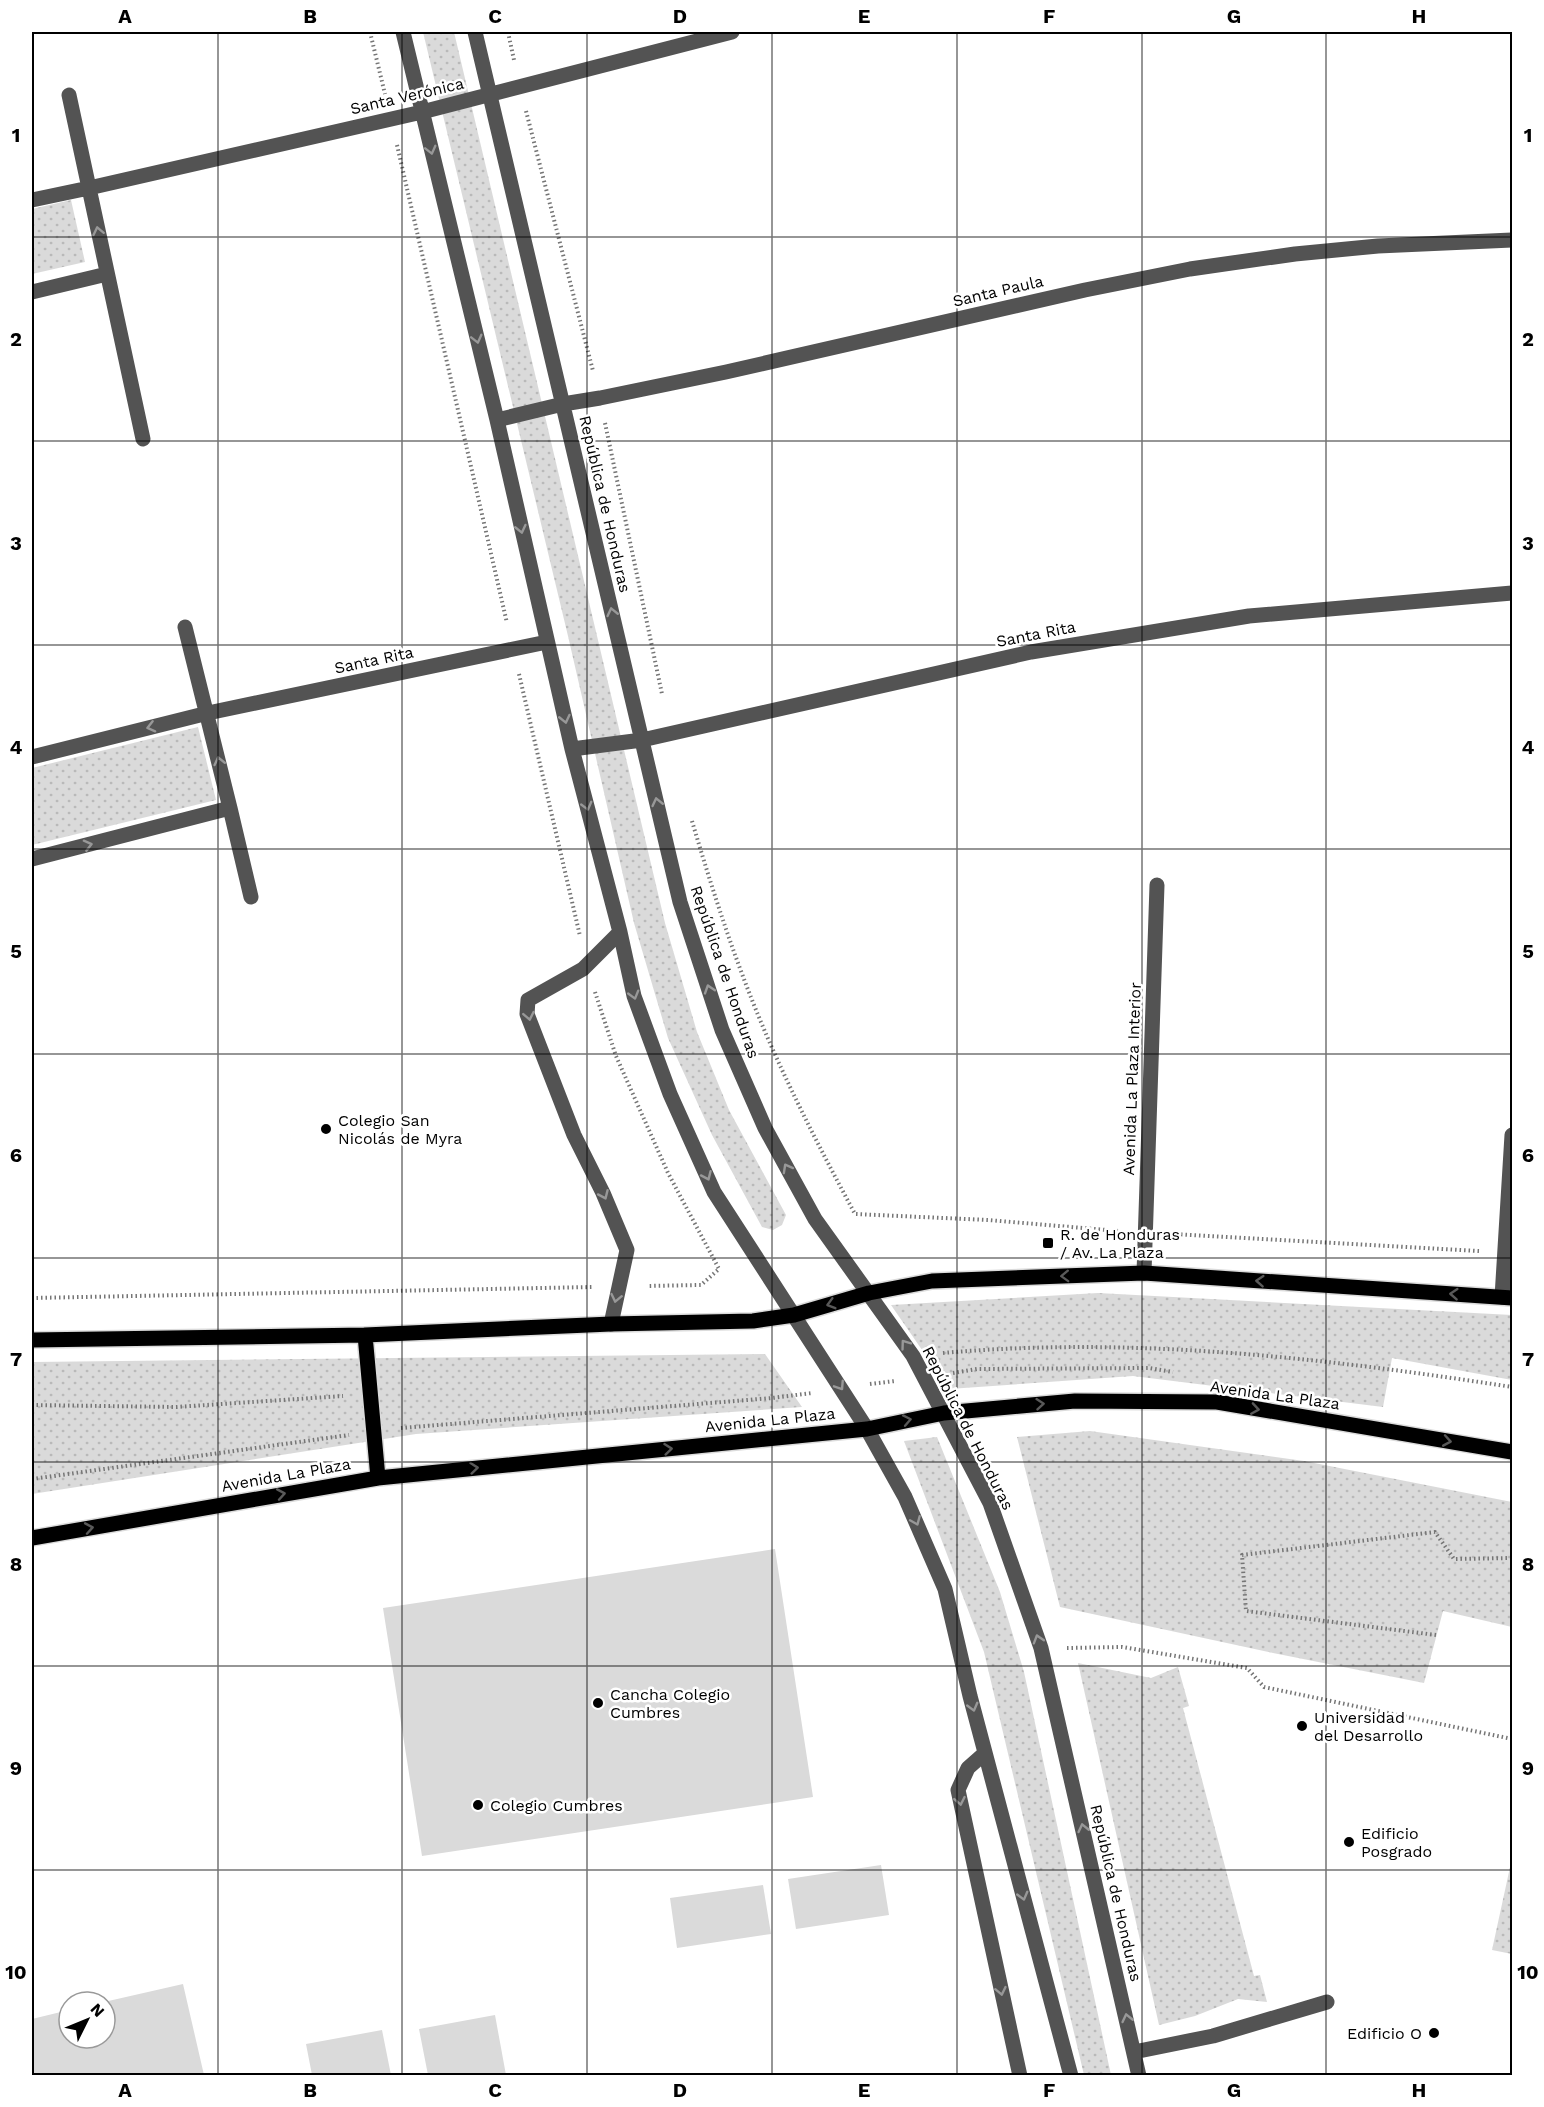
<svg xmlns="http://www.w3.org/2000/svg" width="1544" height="2107" font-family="'Work Sans',sans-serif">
<defs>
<pattern id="grass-dots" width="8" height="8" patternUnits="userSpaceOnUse" patternTransform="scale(1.5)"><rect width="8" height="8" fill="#dadada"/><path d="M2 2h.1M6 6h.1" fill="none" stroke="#b9b9b9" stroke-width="1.8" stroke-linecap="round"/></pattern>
</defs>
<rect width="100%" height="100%" fill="#fff"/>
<path fill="url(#grass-dots)" d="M 423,32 L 454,32 L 665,923 L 697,1032 L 729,1110 L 786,1215 L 782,1225 L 773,1230 L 762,1227 L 712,1135 L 668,1038 L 634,923 L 568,636 Z
M 71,200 L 85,262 L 32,274 L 32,209 Z
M 198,727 L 216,800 L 32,845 L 32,768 Z
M 1098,1293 L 1512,1315 L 1512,1380 L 1392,1358 L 1383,1407 L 1133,1376 L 949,1389 L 891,1305 Z
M 765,1354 L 802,1407 L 416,1434 L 32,1494 L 32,1362 Z
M 1090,1431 L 1304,1461 L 1512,1502 L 1512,1627 L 1443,1611 L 1424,1683 L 1273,1653 L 1060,1607 L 1017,1437 Z
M 937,1437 L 1000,1592 L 1024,1672 L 1111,2075 L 1084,2075 L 984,1652 L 904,1441 Z
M 1078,1663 L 1151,1678 L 1178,1667 L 1189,1706 L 1183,1708 L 1254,1976 L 1260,1975 L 1267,2002 L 1238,1999 L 1195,2016 L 1159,2025 Z
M 1512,1858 L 1512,1954 L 1492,1950 Z"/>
<path fill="#dadada" d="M 775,1549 L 813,1797 L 422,1856 L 383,1608 Z
M 881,1865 L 889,1915 L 796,1929 L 788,1879 Z
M 763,1885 L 771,1934 L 677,1948 L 670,1898 Z
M 183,1984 L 204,2075 L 32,2075 L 32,2019 L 69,2010 L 69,2038 L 105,2038 L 104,2002 Z
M 495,2015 L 506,2075 L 428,2075 L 419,2029 Z
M 382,2030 L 391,2075 L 312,2075 L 306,2044 Z"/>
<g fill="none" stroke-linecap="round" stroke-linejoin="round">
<defs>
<path id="major" d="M 365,1335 L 378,1478
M 32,1340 L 365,1335 L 611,1324 L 753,1321 L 794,1315 L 869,1293 L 932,1281 L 1144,1273 L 1512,1298
M 32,1538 L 378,1478 L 867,1429 L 944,1413 L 1075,1401 L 1217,1402 L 1512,1452"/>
</defs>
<use href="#major" stroke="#dbdbdb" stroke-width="18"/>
<path stroke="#757575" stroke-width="4" stroke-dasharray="1.5 3" stroke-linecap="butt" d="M 370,32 L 385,94
M 508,32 L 514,60
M 526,111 L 593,371
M 397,145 L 507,623
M 605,423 L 662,694
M 519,674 L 580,936
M 692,821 C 715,899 740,976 773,1050 C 798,1106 826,1160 855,1214 L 988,1220 L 1119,1231
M 595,992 L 616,1056 L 668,1173 L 719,1269 L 701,1285 L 647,1286
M 1172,1234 L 1479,1251
M 32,1298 L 592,1287
M 943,1353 C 1134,1336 1324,1358 1512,1387
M 953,1373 L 977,1369 L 1149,1368 L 1173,1372
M 870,1384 L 895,1381
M 32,1405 L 176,1407 L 343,1396
M 401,1428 L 772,1398 L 812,1393
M 32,1479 L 349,1435
M 1436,1635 L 1246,1611 L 1242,1555 L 1435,1532 L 1454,1559 L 1512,1558
M 1067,1648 L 1122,1647 L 1247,1668 L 1264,1687 L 1512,1739"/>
<path stroke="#535353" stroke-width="15" d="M 403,32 L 497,420 L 572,749 L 620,932 L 634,996 L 670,1094 L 714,1192 L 867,1429 L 905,1497 L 945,1589 L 970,1696 L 1071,2076
M 475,32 L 680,902 L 722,1030 L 765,1128 L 815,1219 L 913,1356 L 990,1503 L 1041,1648 L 1139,2076
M 69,95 L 143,439
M 32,200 L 89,188 L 422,112 L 732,32
M 32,292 L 107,274
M 497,420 L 563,404 L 600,398 L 726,372 L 1085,290 L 1190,269 L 1295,254 L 1378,246 L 1512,240
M 572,749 L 642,740 L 1031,652 L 1249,616 L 1512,593
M 32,757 L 208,713 L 547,642
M 230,808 L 251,897
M 32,859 L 230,808 L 185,627
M 1144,1273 L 1157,885
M 1502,1297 L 1512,1135
M 611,1324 L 627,1250 L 603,1193 L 574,1135 L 527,1014 L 528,1000 L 583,969 L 620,932
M 985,1753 L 968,1768 L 958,1790 L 1020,2076
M 1134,2052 L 1213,2036 L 1327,2002"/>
<use href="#major" stroke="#000" stroke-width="15"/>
</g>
<defs><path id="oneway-chevron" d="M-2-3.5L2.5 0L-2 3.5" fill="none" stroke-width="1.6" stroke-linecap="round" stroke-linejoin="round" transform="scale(1.5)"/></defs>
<g stroke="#989898">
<use href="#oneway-chevron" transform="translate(431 150) rotate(76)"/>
<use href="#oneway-chevron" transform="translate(98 231) rotate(-102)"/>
<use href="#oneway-chevron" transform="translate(477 339) rotate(76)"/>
<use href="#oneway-chevron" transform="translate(521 529) rotate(77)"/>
<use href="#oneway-chevron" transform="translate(612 612) rotate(-103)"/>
<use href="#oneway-chevron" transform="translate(565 719) rotate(77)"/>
<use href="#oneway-chevron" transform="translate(151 727) rotate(166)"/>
<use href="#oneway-chevron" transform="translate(219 761) rotate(-103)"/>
<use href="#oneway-chevron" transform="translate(657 802) rotate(-103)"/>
<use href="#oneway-chevron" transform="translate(587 806) rotate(75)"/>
<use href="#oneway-chevron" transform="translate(88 845) rotate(-14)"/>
<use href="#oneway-chevron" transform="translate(709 989) rotate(-108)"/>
<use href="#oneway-chevron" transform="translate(634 995) rotate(74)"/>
<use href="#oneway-chevron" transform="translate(529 1016) rotate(79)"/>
<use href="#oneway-chevron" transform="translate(787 1168) rotate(-119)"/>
<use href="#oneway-chevron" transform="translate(707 1176) rotate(66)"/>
<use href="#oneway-chevron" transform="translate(604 1195) rotate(66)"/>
<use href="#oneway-chevron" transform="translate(616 1298) rotate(102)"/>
<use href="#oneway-chevron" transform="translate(905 1344) rotate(-126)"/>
<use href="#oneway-chevron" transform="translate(840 1386) rotate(57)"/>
<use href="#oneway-chevron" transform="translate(916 1521) rotate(67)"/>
<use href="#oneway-chevron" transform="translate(1038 1639) rotate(-107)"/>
<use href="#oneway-chevron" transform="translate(973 1707) rotate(75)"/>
<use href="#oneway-chevron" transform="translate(960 1801) rotate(79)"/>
<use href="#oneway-chevron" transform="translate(1083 1828) rotate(-103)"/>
<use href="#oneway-chevron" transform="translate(1023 1896) rotate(75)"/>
<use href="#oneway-chevron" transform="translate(1001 1991) rotate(78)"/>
<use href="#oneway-chevron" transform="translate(1127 2018) rotate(-103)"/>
</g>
<g stroke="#595959">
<use href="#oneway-chevron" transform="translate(1065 1276) rotate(178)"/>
<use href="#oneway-chevron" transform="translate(1260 1281) rotate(-176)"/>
<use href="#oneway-chevron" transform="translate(1454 1294) rotate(-176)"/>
<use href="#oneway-chevron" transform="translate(831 1304) rotate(164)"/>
<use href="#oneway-chevron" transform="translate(1040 1404) rotate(-5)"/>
<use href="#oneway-chevron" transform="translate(1255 1409) rotate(9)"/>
<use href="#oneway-chevron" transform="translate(907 1420) rotate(-11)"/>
<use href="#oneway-chevron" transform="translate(1447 1441) rotate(10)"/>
<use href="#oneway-chevron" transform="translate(668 1449) rotate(-6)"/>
<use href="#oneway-chevron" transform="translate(474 1468) rotate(-6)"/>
<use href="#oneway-chevron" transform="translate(281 1494) rotate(-10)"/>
<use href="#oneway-chevron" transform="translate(89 1528) rotate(-10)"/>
</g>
<path fill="none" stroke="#000" stroke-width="1.5" stroke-opacity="0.55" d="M 218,32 L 218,2076M 402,32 L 402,2076M 587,32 L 587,2076M 772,32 L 772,2076M 957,32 L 957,2076M 1142,32 L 1142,2076M 1326,32 L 1326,2076M 32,237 L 1512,237M 32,441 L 1512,441M 32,645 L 1512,645M 32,849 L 1512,849M 32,1054 L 1512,1054M 32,1258 L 1512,1258M 32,1462 L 1512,1462M 32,1666 L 1512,1666M 32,1870 L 1512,1870"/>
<g fill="#000" stroke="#fff" stroke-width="2">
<circle cx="326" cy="1129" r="6"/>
<rect x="1042" y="1237" width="12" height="12" rx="3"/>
<circle cx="598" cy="1703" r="6"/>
<circle cx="1302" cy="1726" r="6"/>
<circle cx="478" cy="1805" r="6"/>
<circle cx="1349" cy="1842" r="6"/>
<circle cx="1434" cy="2033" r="6"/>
</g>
<g text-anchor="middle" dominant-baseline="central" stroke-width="5" stroke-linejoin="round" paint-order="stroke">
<g font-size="16" fill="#000" stroke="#fff">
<text transform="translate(407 96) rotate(-13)">Santa Verónica</text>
<text transform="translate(998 291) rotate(-13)">Santa Paula</text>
<text transform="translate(605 504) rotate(77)">República de Honduras</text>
<text transform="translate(1036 634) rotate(-11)">Santa Rita</text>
<text transform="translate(374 660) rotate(-12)">Santa Rita</text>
<text transform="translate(725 972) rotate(71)">República de Honduras</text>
<text transform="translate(1132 1079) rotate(-88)">Avenida La Plaza Interior</text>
<text transform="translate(1275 1395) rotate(8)">Avenida La Plaza</text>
<text transform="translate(770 1420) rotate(-6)">Avenida La Plaza</text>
<text transform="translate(968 1428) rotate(63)">República de Honduras</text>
<text transform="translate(286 1475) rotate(-10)">Avenida La Plaza</text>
<text transform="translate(1116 1893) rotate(77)">República de Honduras</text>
</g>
<g font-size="16" fill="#000" stroke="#fff" text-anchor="start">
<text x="338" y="1120">Colegio San<tspan x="338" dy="18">Nicolás de Myra</tspan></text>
<text x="1060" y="1234">R. de Honduras<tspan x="1060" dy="18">/ Av. La Plaza</tspan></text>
<text x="610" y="1694">Cancha Colegio<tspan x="610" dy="18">Cumbres</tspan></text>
<text x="1314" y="1717">Universidad<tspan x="1314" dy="18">del Desarrollo</tspan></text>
<text x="490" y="1805">Colegio Cumbres</text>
<text x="1361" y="1833">Edificio<tspan x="1361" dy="18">Posgrado</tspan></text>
<text x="1422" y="2033" text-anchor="end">Edificio O</text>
</g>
</g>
<rect width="1544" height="2107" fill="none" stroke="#ffffff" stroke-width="66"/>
<g transform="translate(87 2020) rotate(47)"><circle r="28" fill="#ffffff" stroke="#999999" stroke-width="1.5"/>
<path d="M0-4.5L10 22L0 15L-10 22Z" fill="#000000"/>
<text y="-9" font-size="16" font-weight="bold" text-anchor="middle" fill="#000000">N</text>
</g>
<rect x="33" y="33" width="1478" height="2041" fill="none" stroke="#000" stroke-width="2"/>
<g font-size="20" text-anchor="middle" font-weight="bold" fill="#000">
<text x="125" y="23">A</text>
<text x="310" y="23">B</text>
<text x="495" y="23">C</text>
<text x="680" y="23">D</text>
<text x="864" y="23">E</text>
<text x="1049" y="23">F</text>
<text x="1234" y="23">G</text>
<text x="1419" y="23">H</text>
<text x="16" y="142">1</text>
<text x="1528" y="142">1</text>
<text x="16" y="346">2</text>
<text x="1528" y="346">2</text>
<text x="16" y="550">3</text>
<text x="1528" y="550">3</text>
<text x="16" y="754">4</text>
<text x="1528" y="754">4</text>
<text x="16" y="958">5</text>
<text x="1528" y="958">5</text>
<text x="16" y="1162">6</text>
<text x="1528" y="1162">6</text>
<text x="16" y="1366">7</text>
<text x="1528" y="1366">7</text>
<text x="16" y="1571">8</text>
<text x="1528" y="1571">8</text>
<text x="16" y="1775">9</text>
<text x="1528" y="1775">9</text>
<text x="16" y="1979">10</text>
<text x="1528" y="1979">10</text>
<text x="125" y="2097">A</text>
<text x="310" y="2097">B</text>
<text x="495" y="2097">C</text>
<text x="680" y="2097">D</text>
<text x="864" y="2097">E</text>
<text x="1049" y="2097">F</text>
<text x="1234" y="2097">G</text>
<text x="1419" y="2097">H</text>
</g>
</svg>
